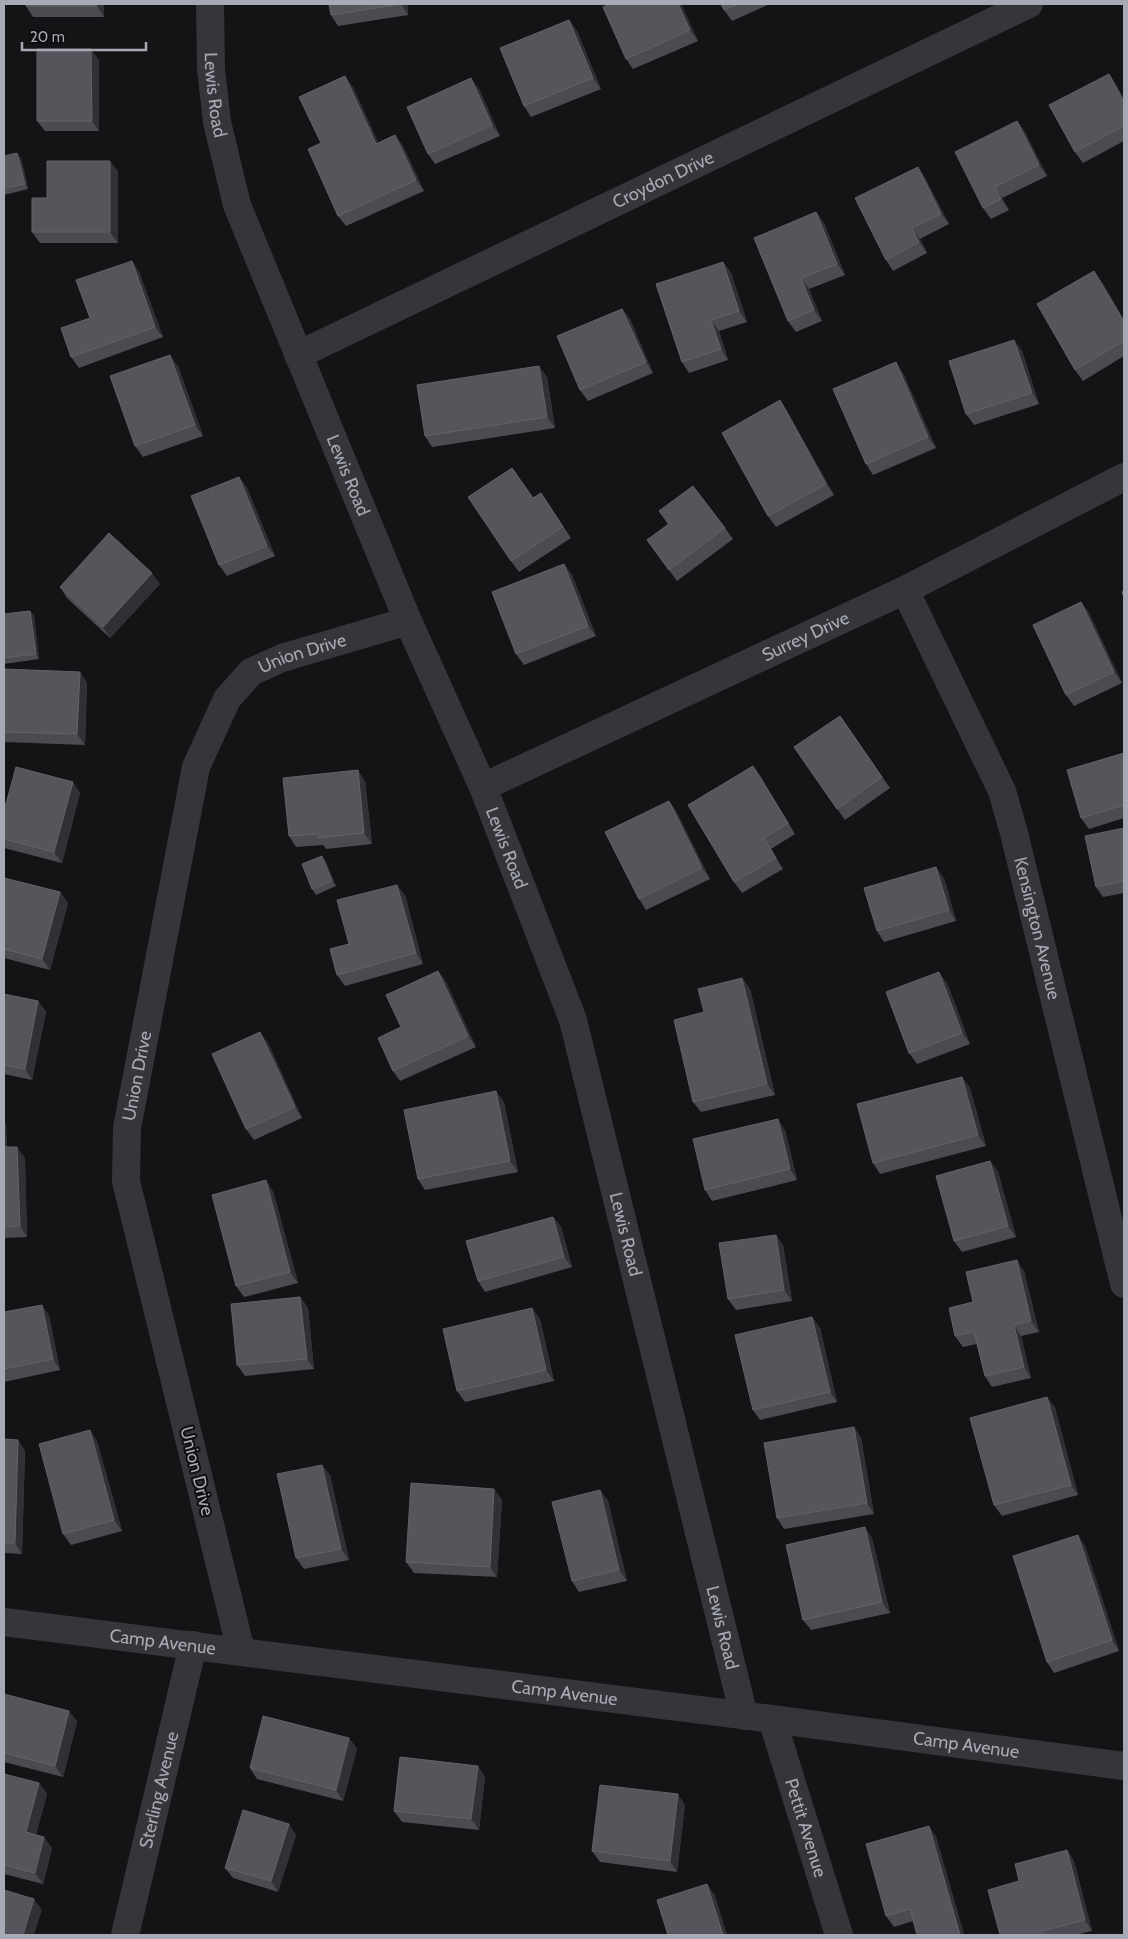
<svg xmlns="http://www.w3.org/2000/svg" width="1128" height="1939" font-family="Cabin,sans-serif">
<rect width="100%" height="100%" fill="#141416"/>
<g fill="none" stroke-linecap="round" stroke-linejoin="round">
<g stroke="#36363a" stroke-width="28">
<path id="s1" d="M 210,4 L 211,69 L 217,122 L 237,205 L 408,621 L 483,787 L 573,1020 L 744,1716"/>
<path id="s2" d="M 298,355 L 1029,4"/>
<path id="s3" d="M 905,590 L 1002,791 L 1014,833 L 1124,1284"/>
<path id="s4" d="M 483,787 L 905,590 L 1124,477"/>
<path id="s5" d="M 4,1622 L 772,1719 L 1124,1766"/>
<path id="s6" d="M 241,1651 L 126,1181 L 127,1128 L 196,767 L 227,699 L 251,672 L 282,658 L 408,621"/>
<path id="s7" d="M 772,1719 L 839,1935"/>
<path id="s8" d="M 125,1935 L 193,1645"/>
</g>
</g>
<path fill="#4b4b51" d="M 104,4 L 104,17 L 33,17 L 26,6 Z
M 329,4 L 407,4 L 408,15 L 338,26 L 331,15 Z
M 681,4 L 698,41 L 633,69 L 626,59 Z
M 721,4 L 770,4 L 732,21 L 724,10 Z
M 569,20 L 577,31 L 601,89 L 531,117 L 524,106 Z
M 99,60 L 99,131 L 45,131 L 37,121 Z
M 1109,74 L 1116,85 L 1124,99 L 1124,141 L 1083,163 L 1075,152 Z
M 353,87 L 378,143 L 395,135 L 403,146 L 424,191 L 346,226 L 338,216 L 321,143 Z
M 479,89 L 500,136 L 435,164 L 428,154 Z
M 1017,121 L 1025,132 L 1047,176 L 1002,198 L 1009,210 L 991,219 L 983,208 Z
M 4,156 L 21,158 L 28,189 L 4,195 Z
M 118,171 L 118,243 L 40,243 L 32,232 L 47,198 Z
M 925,178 L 949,224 L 920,239 L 927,253 L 893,271 L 886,260 Z
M 816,212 L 824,223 L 845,275 L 809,289 L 822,321 L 796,332 L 788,321 Z
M 132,261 L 139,272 L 163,337 L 79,368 L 71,357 L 90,318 Z
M 723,262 L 731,273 L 747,322 L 719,331 L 728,360 L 689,373 L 682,362 Z
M 1102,282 L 1124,320 L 1124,356 L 1083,381 L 1075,370 Z
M 622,309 L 630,319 L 653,373 L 588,401 L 580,390 Z
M 1014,340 L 1022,351 L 1039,404 L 974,425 L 966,414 Z
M 178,366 L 203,436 L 143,457 L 135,446 Z
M 903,373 L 936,448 L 873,475 L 866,464 Z
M 547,377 L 555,428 L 432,447 L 425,436 Z
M 780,400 L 787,411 L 834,495 L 776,527 L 768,516 Z
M 239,477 L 247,488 L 275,556 L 227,576 L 219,565 Z
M 541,493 L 571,538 L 519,572 L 511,561 L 533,498 Z
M 659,511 L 725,528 L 733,539 L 677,581 L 647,540 L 668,524 Z
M 564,564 L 572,575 L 596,636 L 524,665 L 516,654 Z
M 160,584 L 110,638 L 67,598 L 60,587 Z
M 1081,602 L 1089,613 L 1122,683 L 1074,706 L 1066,695 Z
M 30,611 L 34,616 L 39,659 L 4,664 L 4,614 Z
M 4,669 L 87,683 L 85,745 L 4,742 Z
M 840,716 L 890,788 L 845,820 L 794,747 Z
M 1124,753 L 1124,818 L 1089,829 L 1081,818 Z
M 753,766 L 761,777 L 795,834 L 771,849 L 783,869 L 742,893 L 734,882 Z
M 365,781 L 372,844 L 326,849 L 323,845 L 296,847 L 289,836 Z
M 73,782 L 80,793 L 62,863 L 4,848 L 4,803 L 6,804 Z
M 669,801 L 676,811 L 710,879 L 646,910 L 639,899 Z
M 1124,828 L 1124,893 L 1103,897 L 1096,887 Z
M 326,862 L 336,886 L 316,895 L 312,889 Z
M 4,878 L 60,892 L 68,903 L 50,970 L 4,958 Z
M 944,878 L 956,921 L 884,942 L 877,931 Z
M 405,895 L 423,964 L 345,986 L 337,975 Z
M 438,971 L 446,982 L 476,1047 L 400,1081 L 393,1071 L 401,1027 Z
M 742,978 L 750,989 L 775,1095 L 701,1112 L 693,1102 L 704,1012 Z
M 947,983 L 970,1044 L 917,1064 L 909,1053 Z
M 4,994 L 38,1001 L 46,1012 L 32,1080 L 4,1074 Z
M 268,1043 L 302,1118 L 254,1140 L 246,1129 Z
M 962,1077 L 970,1088 L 986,1146 L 880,1174 L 873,1163 Z
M 504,1102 L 518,1172 L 425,1190 L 418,1179 Z
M 4,1121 L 6,1124 L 7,1147 L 25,1158 L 27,1237 L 4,1238 Z
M 785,1130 L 797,1180 L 712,1201 L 705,1190 Z
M 990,1161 L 998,1172 L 1016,1237 L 962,1252 L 954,1241 Z
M 273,1191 L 298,1283 L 244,1297 L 236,1286 Z
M 553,1217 L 561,1227 L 572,1267 L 485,1292 L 478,1281 Z
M 776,1235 L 783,1245 L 792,1301 L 736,1310 L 728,1299 Z
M 1024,1271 L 1039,1332 L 1021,1336 L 1031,1378 L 992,1387 L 985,1376 L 977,1344 L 963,1347 L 955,1336 L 973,1302 Z
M 300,1297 L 308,1308 L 314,1369 L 245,1376 L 237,1365 Z
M 42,1305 L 49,1316 L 60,1370 L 4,1382 L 4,1312 Z
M 532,1308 L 540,1319 L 554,1381 L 465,1402 L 457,1391 Z
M 812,1317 L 820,1328 L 837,1402 L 760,1420 L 753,1410 Z
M 1047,1397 L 1055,1408 L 1078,1495 L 1002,1516 L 994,1505 Z
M 854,1427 L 861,1438 L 874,1514 L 784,1529 L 777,1518 Z
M 4,1439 L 18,1440 L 25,1451 L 22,1554 L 4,1553 Z
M 97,1441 L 122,1531 L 71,1545 L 63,1534 Z
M 322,1465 L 330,1475 L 349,1560 L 304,1569 L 296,1558 Z
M 494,1489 L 502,1500 L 497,1577 L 414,1573 L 406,1562 Z
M 600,1490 L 608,1501 L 627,1581 L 579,1592 L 572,1581 Z
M 872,1538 L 890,1613 L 811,1630 L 803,1620 Z
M 1085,1546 L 1119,1651 L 1054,1673 L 1047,1662 Z
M 4,1694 L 77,1721 L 63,1777 L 4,1762 Z
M 349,1738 L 357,1749 L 343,1801 L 257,1779 L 250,1768 Z
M 478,1766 L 485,1777 L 479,1830 L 402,1822 L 394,1811 Z
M 4,1774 L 39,1783 L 47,1794 L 36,1834 L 52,1848 L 43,1884 L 4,1874 Z
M 685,1805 L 677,1872 L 600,1862 L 592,1851 Z
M 929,1826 L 936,1837 L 964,1935 L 917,1935 L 913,1921 L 894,1927 L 886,1916 Z
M 296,1835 L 278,1892 L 233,1878 L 225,1868 Z
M 1067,1850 L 1074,1861 L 1092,1931 L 1075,1935 L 1000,1935 L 1019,1881 Z"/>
<path fill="#313135" d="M 97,4 L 104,4 L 104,17 L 97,6 Z
M 401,4 L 407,4 L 408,15 Z
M 678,4 L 681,4 L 698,41 L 690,30 Z
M 569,20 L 577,31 L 601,89 L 593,78 Z
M 91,49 L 99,60 L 99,131 L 92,121 Z
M 1109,74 L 1116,85 L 1124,99 L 1124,102 Z
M 345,76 L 353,87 L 384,155 L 376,144 Z
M 471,78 L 479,89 L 500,136 L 492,125 Z
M 1017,121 L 1025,132 L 1047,176 L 1039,165 Z
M 395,135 L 403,146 L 424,191 L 416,180 Z
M 17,153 L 21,158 L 28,189 L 25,184 Z
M 110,161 L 118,171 L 118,243 L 110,232 Z
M 918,167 L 925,178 L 949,224 L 941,214 Z
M 995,187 L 1002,198 L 1009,210 L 1001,199 Z
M 816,212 L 824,223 L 845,275 L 837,264 Z
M 912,228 L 920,239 L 927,253 L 919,242 Z
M 132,261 L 139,272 L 163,337 L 155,327 Z
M 723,262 L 731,273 L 747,322 L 739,311 Z
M 1094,271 L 1102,282 L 1124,320 L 1124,322 Z
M 801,278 L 809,289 L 822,321 L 814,310 Z
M 622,309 L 630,319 L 653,373 L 646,362 Z
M 711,320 L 719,331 L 728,360 L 721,349 Z
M 1014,340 L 1022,351 L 1039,404 L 1032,393 Z
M 170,355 L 178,366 L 203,436 L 195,425 Z
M 896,362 L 903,373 L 936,448 L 928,437 Z
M 539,366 L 547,377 L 555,428 L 547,417 Z
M 780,400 L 787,411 L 834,495 L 826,484 Z
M 239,477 L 247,488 L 275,556 L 267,546 Z
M 564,564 L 572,575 L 596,636 L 588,626 Z
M 152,573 L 160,584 L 110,638 L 103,627 Z
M 1081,602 L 1089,613 L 1122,683 L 1114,672 Z
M 30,611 L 34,616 L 39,659 L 36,654 Z
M 80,672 L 87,683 L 85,745 L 77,734 Z
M 753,766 L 761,777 L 795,834 L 788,823 Z
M 358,770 L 365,781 L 372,844 L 364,833 Z
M 73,782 L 80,793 L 62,863 L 54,852 Z
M 669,801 L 676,811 L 710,879 L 702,868 Z
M 322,856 L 326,862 L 336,886 L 332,881 Z
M 936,867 L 944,878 L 956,921 L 949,910 Z
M 397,885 L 405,895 L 423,964 L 416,953 Z
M 60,892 L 68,903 L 50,970 L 42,959 Z
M 438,971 L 446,982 L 476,1047 L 468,1036 Z
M 939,972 L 947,983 L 970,1044 L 962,1033 Z
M 742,978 L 750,989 L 775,1095 L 767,1084 Z
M 38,1001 L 46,1012 L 32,1080 L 25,1069 Z
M 260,1032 L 268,1043 L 302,1118 L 295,1107 Z
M 962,1077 L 970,1088 L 986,1146 L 978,1135 Z
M 496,1091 L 504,1102 L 518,1172 L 510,1161 Z
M 778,1119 L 785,1130 L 797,1180 L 790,1169 Z
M 4,1121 L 6,1124 L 7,1158 L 4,1153 Z
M 17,1147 L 25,1158 L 27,1237 L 20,1226 Z
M 990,1161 L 998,1172 L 1016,1237 L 1008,1226 Z
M 266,1180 L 273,1191 L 298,1283 L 290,1272 Z
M 553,1217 L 561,1227 L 572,1267 L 564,1257 Z
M 776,1235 L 783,1245 L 792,1301 L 784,1290 Z
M 1017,1260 L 1024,1271 L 1039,1332 L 1031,1321 Z
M 300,1297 L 308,1308 L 314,1369 L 307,1359 Z
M 42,1305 L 49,1316 L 60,1370 L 53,1359 Z
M 532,1308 L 540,1319 L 554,1381 L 546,1370 Z
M 812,1317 L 820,1328 L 837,1402 L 830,1392 Z
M 1014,1325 L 1021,1336 L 1031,1378 L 1024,1367 Z
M 1047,1397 L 1055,1408 L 1078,1495 L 1071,1485 Z
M 854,1427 L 861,1438 L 874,1514 L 867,1503 Z
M 90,1430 L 97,1441 L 122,1531 L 114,1520 Z
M 18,1440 L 25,1451 L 22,1554 L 15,1543 Z
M 322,1465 L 330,1475 L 349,1560 L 341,1549 Z
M 494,1489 L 502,1500 L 497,1577 L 490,1567 Z
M 600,1490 L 608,1501 L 627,1581 L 619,1570 Z
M 865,1527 L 872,1538 L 890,1613 L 882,1602 Z
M 1078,1535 L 1085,1546 L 1119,1651 L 1112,1640 Z
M 69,1711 L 77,1721 L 63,1777 L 55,1766 Z
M 349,1738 L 357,1749 L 343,1801 L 336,1790 Z
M 478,1766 L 485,1777 L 479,1830 L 471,1819 Z
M 39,1783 L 47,1794 L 34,1843 L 26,1832 Z
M 678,1794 L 685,1805 L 677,1872 L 670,1861 Z
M 289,1824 L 296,1835 L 278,1892 L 271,1881 Z
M 929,1826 L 936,1837 L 964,1935 L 960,1935 Z
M 44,1837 L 52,1848 L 43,1884 L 35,1873 Z
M 1067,1850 L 1074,1861 L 1092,1931 L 1085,1920 Z
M 707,1884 L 715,1895 L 727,1935 L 723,1935 Z
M 34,1899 L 42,1910 L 34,1935 L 23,1935 Z"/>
<path fill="#55555b" stroke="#626369" d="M 26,4 L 97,4 L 97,6 L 26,6 Z
M 329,4 L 401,4 L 331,15 Z
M 610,4 L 678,4 L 690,30 L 626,59 L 603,7 Z
M 721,4 L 739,4 L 724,10 Z
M 569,20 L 593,78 L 524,106 L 500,48 Z
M 37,49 L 91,49 L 92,121 L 37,121 Z
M 1109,74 L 1124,102 L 1124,126 L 1075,152 L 1049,105 Z
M 345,76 L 376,144 L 395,135 L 416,180 L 338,216 L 308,149 L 321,143 L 299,97 Z
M 471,78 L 492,125 L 428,154 L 407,107 Z
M 1017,121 L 1039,165 L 995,187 L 1001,199 L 983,208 L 955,152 Z
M 17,153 L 25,184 L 4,188 L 4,156 Z
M 47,161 L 110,161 L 110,232 L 32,232 L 32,198 L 47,198 Z
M 918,167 L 941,214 L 912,228 L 919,242 L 886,260 L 855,198 Z
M 816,212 L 837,264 L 801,278 L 814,310 L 788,321 L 754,238 Z
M 132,261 L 155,327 L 71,357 L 61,328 L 90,318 L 76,280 Z
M 723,262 L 739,311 L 711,320 L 721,349 L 682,362 L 656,284 Z
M 1094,271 L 1124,322 L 1124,341 L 1075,370 L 1037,304 Z
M 622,309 L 646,362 L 580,390 L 557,336 Z
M 1014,340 L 1032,393 L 966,414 L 949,361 Z
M 170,355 L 195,425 L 135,446 L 110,376 Z
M 896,362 L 928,437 L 866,464 L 833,389 Z
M 539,366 L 547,417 L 425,436 L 417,385 Z
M 780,400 L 826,484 L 768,516 L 722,433 Z
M 512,468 L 533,498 L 541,493 L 563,527 L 511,561 L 468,497 Z
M 239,477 L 267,546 L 219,565 L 191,496 Z
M 693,486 L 725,528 L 669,570 L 647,540 L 669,524 L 659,511 Z
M 109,533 L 152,573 L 103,627 L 60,587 Z
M 564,564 L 588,626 L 516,654 L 492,592 Z
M 1124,591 L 1124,598 L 1122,592 Z
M 1081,602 L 1114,672 L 1066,695 L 1033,625 Z
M 30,611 L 36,654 L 4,658 L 4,614 Z
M 4,669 L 80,672 L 77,734 L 4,732 Z
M 840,716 L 882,777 L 837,809 L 794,747 Z
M 1124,753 L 1124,805 L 1081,818 L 1067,770 Z
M 753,766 L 788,823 L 764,838 L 776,858 L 734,882 L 688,805 Z
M 16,767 L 73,782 L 54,852 L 4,839 L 4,803 L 6,804 Z
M 358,770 L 364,833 L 318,838 L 318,834 L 289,836 L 283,778 Z
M 669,801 L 702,868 L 639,899 L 605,832 Z
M 1124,828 L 1124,881 L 1096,887 L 1085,836 Z
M 322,856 L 332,881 L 312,889 L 302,864 Z
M 936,867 L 949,910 L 877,931 L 864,888 Z
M 4,878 L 60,892 L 42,959 L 4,949 Z
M 397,885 L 416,953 L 337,975 L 330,949 L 349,944 L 337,900 Z
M 438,971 L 468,1036 L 393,1071 L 378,1038 L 401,1027 L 386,995 Z
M 939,972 L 962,1033 L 909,1053 L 886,992 Z
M 742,978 L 767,1084 L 693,1102 L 674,1020 L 704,1012 L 698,989 Z
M 4,994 L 38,1001 L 25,1069 L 4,1065 Z
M 260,1032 L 295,1107 L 246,1129 L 212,1054 Z
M 962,1077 L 978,1135 L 873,1163 L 857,1104 Z
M 496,1091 L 510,1161 L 418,1179 L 404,1110 Z
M 778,1119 L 790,1169 L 705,1190 L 693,1139 Z
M 4,1147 L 17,1147 L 20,1226 L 4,1227 Z
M 990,1161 L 1008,1226 L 954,1241 L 936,1176 Z
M 266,1180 L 290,1272 L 236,1286 L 212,1195 Z
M 553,1217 L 564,1257 L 478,1281 L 466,1241 Z
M 776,1235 L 784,1290 L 728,1299 L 719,1243 Z
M 1017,1260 L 1031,1321 L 1014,1325 L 1024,1367 L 985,1376 L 974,1332 L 955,1336 L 949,1308 L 973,1302 L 966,1272 Z
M 300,1297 L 307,1359 L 237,1365 L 231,1304 Z
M 42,1305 L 53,1359 L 4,1369 L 4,1312 Z
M 532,1308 L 546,1370 L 457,1391 L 443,1329 Z
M 812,1317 L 830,1392 L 753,1410 L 735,1335 Z
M 1047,1397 L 1071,1485 L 994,1505 L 970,1418 Z
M 854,1427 L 867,1503 L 777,1518 L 764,1443 Z
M 90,1430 L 114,1520 L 63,1534 L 39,1444 Z
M 4,1439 L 18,1440 L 15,1543 L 4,1543 Z
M 322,1465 L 341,1549 L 296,1558 L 277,1474 Z
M 411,1483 L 494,1489 L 490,1567 L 406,1562 Z
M 600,1490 L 619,1570 L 572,1581 L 552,1502 Z
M 865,1527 L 882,1602 L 803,1620 L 786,1545 Z
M 1078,1535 L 1112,1640 L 1047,1662 L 1013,1556 Z
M 4,1694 L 69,1711 L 55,1766 L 4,1753 Z
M 263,1716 L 349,1738 L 336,1790 L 250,1768 Z
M 400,1757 L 478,1766 L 471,1819 L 394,1811 Z
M 4,1774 L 39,1783 L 26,1832 L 44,1837 L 35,1873 L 4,1865 Z
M 600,1785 L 678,1794 L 670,1861 L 592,1851 Z
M 243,1810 L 289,1824 L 271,1881 L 225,1868 Z
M 929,1826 L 960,1935 L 917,1935 L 910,1909 L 886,1916 L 866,1844 Z
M 1067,1850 L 1085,1920 L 1042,1931 L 1043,1935 L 1000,1935 L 988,1890 L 1019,1881 L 1015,1864 Z
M 707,1884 L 723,1935 L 668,1935 L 657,1900 Z
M 4,1890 L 34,1899 L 23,1935 L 4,1935 Z"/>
<g text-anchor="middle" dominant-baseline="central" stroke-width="4" stroke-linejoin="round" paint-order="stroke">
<g font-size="18" fill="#a7aab5" stroke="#0f0f11">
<text stroke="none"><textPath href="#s1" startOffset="91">Lewis Road</textPath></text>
<text stroke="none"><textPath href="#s2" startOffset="405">Croydon Drive</textPath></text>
<text stroke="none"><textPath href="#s1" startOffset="496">Lewis Road</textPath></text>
<text stroke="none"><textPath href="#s4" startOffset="356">Surrey Drive</textPath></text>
<text stroke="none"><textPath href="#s6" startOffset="1070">Union Drive</textPath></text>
<text stroke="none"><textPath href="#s1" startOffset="901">Lewis Road</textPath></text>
<text stroke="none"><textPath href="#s3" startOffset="365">Kensington Avenue</textPath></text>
<text stroke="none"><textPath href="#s6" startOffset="590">Union Drive</textPath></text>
<text stroke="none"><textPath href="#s1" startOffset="1306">Lewis Road</textPath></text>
<text transform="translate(197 1471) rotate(76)">Union Drive</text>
<text stroke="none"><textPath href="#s1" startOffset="1711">Lewis Road</textPath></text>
<text stroke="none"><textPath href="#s5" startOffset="160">Camp Avenue</textPath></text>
<text stroke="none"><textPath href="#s5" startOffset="565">Camp Avenue</textPath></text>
<text stroke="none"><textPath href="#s5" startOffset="970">Camp Avenue</textPath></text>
<text stroke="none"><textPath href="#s8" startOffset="149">Sterling Avenue</textPath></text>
<text stroke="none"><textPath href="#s7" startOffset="114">Pettit Avenue</textPath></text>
</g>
</g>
<rect width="1128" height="1939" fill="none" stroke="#a7aab5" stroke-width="10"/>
<path d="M22 42v8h124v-8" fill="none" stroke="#a7aab5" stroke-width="2.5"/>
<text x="30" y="42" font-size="15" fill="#a7aab5" stroke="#0f0f11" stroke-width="4" paint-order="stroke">20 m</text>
</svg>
